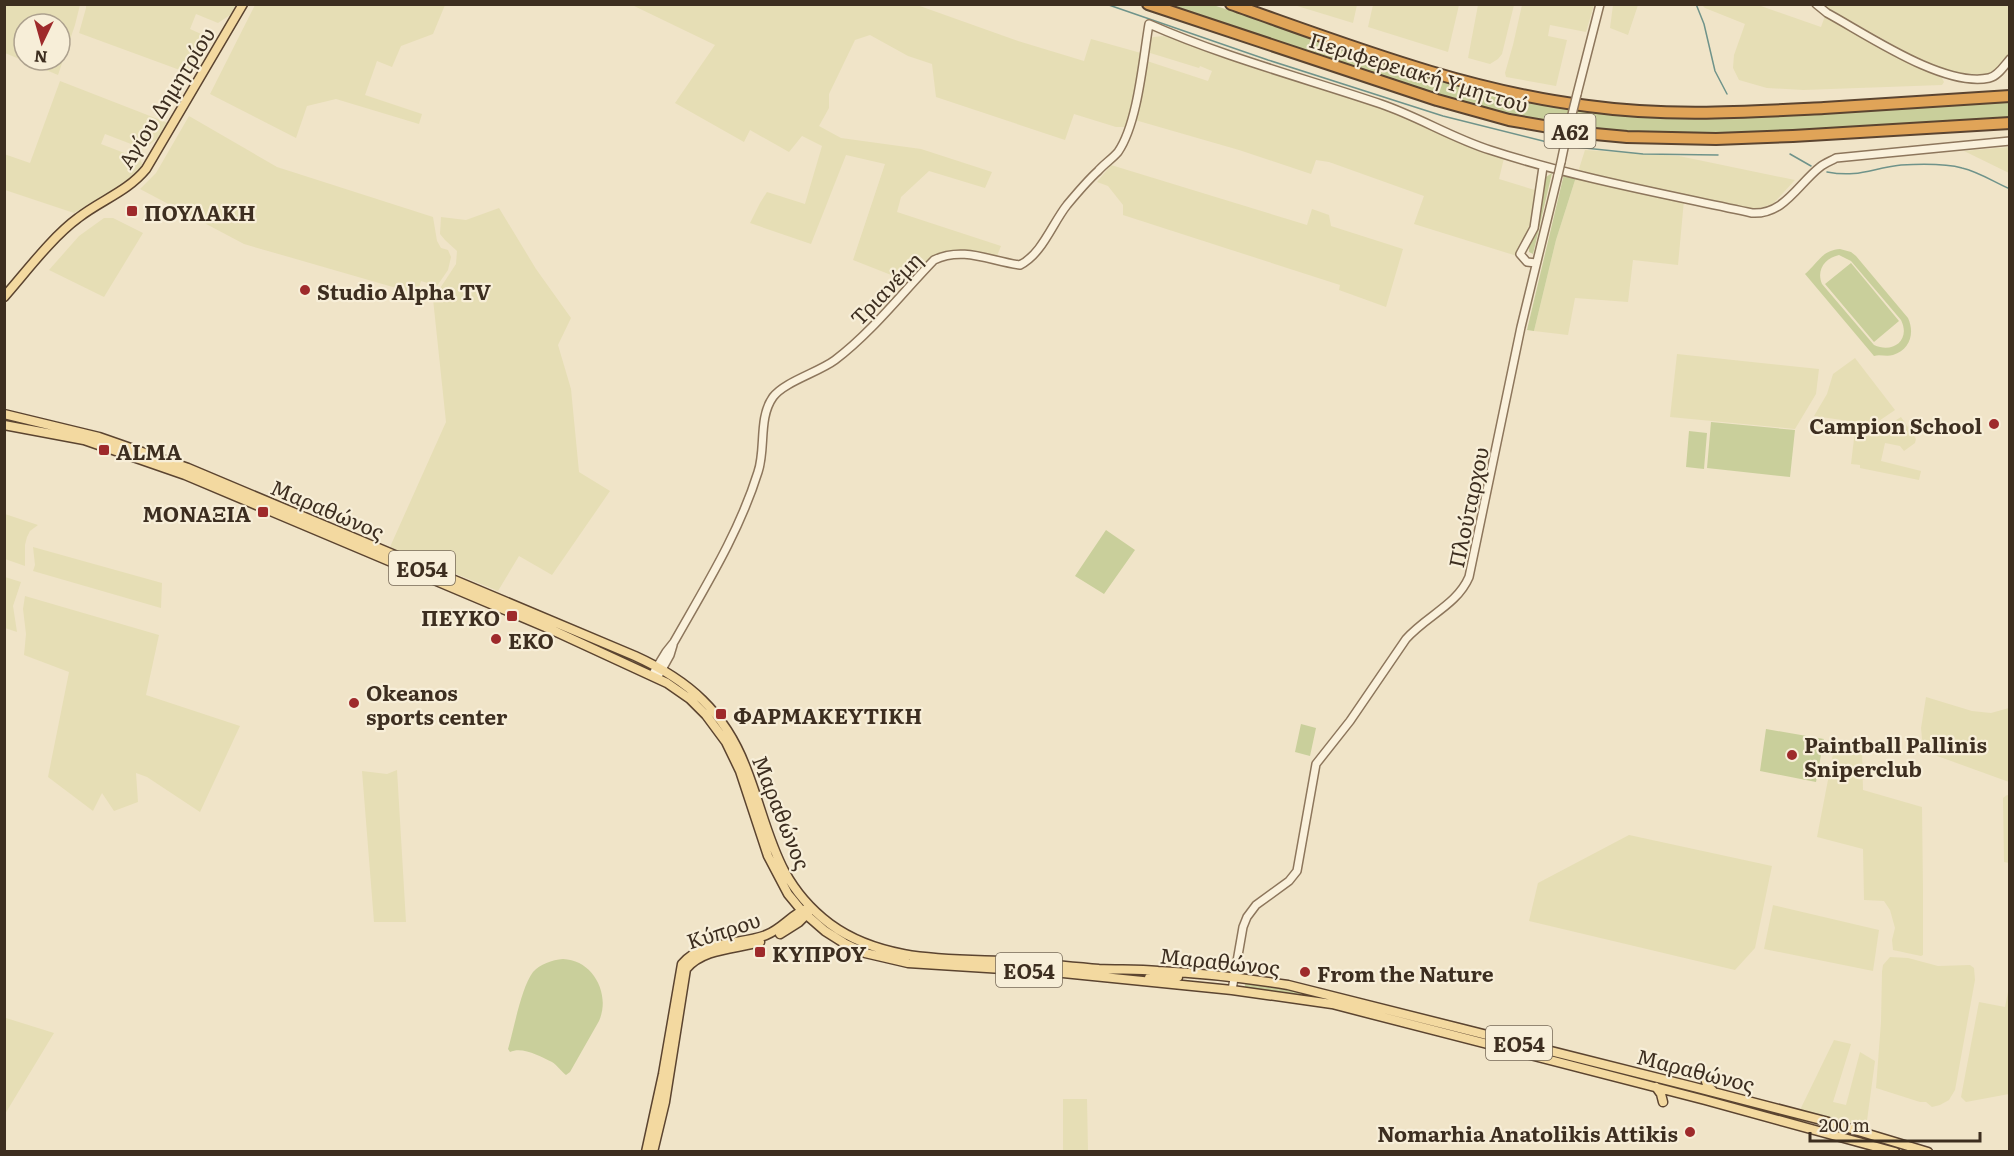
<svg xmlns="http://www.w3.org/2000/svg" width="2014" height="1156" font-family="Literata,serif">
<rect width="100%" height="100%" fill="#f0e4c8"/>
<path fill="#e6deb5" fill-rule="evenodd" d="M 4,5 L 80,5 L 75,25 L 58,75 L 5,53 ZM 24,24 L 60,24 L 60,60 L 24,60 Z
M 86,5 L 86,4 L 237,5 L 230,15 L 218,23 L 196,14 L 190,29 L 210,38 L 211,41 L 188,73 L 79,33 L 86,8 Z
M 255,5 L 445,5 L 433,34 L 401,46 L 392,67 L 377,61 L 365,95 L 422,114 L 419,124 L 336,99 L 307,106 L 296,138 L 210,94 Z
M 632,5 L 917,5 L 1018,41 L 1084,61 L 1091,39 L 1141,53 L 1134,99 L 1126,127 L 1116,127 L 1074,114 L 1065,140 L 936,97 L 932,64 L 908,56 L 870,35 L 855,40 L 829,94 L 829,108 L 819,126 L 841,138 L 921,149 L 992,172 L 985,188 L 929,171 L 901,197 L 897,212 L 1001,246 L 997,256 L 972,251 L 952,251 L 933,258 L 909,282 L 853,260 L 885,164 L 846,155 L 811,244 L 750,223 L 760,203 L 767,192 L 805,204 L 822,146 L 802,136 L 789,152 L 750,130 L 744,142 L 675,103 L 715,45 Z
M 1294,5 L 1357,4 L 1357,5 L 1353,23 Z
M 1373,5 L 1459,5 L 1448,52 L 1368,27 Z
M 1478,5 L 1514,5 L 1502,54 L 1498,59 L 1490,64 L 1468,58 Z
M 1522,5 L 1594,5 L 1586,32 L 1550,25 L 1548,36 L 1567,40 L 1556,86 L 1506,77 L 1505,73 L 1513,45 Z
M 1613,5 L 1638,5 L 1628,35 L 1610,28 Z
M 1702,5 L 1758,5 L 1821,27 L 1825,16 L 1913,65 L 1942,78 L 1944,82 L 1942,85 L 1803,90 L 1767,88 L 1739,80 L 1733,68 L 1734,55 L 1745,24 L 1705,8 Z
M 1822,5 L 2009,5 L 2009,55 L 1993,72 L 1985,75 L 1950,72 L 1917,58 Z
M 1164,36 L 1364,101 L 1406,116 L 1476,149 L 1504,158 L 1499,179 L 1538,191 L 1529,231 L 1520,243 L 1517,256 L 1414,224 L 1424,196 L 1329,162 L 1316,160 L 1311,174 L 1239,150 L 1135,120 L 1147,61 L 1208,81 L 1212,71 L 1200,66 L 1199,68 L 1147,52 L 1149,40 L 1153,37 Z
M 60,81 L 168,123 L 158,138 L 144,149 L 105,134 L 101,144 L 140,159 L 143,166 L 137,175 L 127,182 L 74,213 L 5,190 L 4,154 L 30,163 Z
M 189,116 L 277,167 L 433,217 L 437,241 L 441,248 L 448,250 L 451,257 L 448,270 L 437,286 L 421,281 L 417,294 L 244,244 L 140,189 L 156,173 Z
M 2009,147 L 2009,173 L 1964,151 Z
M 1585,150 L 1679,156 L 1795,180 L 1773,204 L 1756,209 L 1578,172 Z
M 1111,165 L 1307,225 L 1312,209 L 1329,215 L 1331,226 L 1403,249 L 1386,307 L 1339,290 L 1340,285 L 1123,215 L 1123,205 L 1108,186 L 1097,182 Z
M 1576,177 L 1684,200 L 1678,265 L 1633,260 L 1628,302 L 1575,298 L 1568,335 L 1534,331 L 1556,240 Z
M 499,208 L 536,269 L 571,318 L 558,345 L 571,389 L 579,472 L 610,491 L 552,575 L 519,556 L 498,591 L 390,547 L 446,422 L 433,299 L 456,264 L 457,251 L 445,240 L 440,234 L 441,217 L 466,220 Z
M 104,218 L 113,218 L 143,233 L 104,297 L 49,270 L 79,236 Z
M 1677,354 L 1819,369 L 1816,394 L 1795,429 L 1670,417 Z
M 1855,358 L 1895,410 L 1873,425 L 1877,432 L 1901,417 L 1916,439 L 1915,443 L 1904,451 L 1900,446 L 1885,443 L 1881,461 L 1921,471 L 1919,480 L 1860,468 L 1860,465 L 1851,464 L 1856,422 L 1814,416 L 1827,394 L 1833,374 Z
M 5,514 L 38,525 L 30,531 L 27,537 L 25,545 L 25,566 L 5,559 Z
M 33,547 L 162,583 L 161,608 L 33,571 L 35,565 Z
M 5,577 L 21,582 L 13,606 L 17,632 L 5,628 Z
M 25,596 L 159,635 L 146,695 L 240,726 L 200,812 L 147,777 L 136,773 L 138,802 L 114,811 L 102,793 L 93,811 L 48,777 L 69,672 L 24,655 L 26,634 L 23,609 Z
M 1926,697 L 1972,711 L 1991,713 L 2009,708 L 2009,782 L 1929,753 L 1922,739 L 1921,728 Z
M 1838,743 L 1862,749 L 1863,790 L 1922,807 L 1923,891 L 1923,955 L 1921,956 L 1893,950 L 1892,940 L 1895,928 L 1890,910 L 1884,901 L 1864,900 L 1863,849 L 1817,837 L 1833,754 Z
M 397,770 L 406,922 L 374,922 L 362,771 L 387,774 Z
M 2007,795 L 2010,796 L 2009,863 L 2004,862 L 2003,798 Z
M 1629,835 L 1772,866 L 1755,948 L 1735,970 L 1529,921 L 1538,883 Z
M 1773,905 L 1879,930 L 1873,971 L 1764,949 Z
M 1890,957 L 1908,958 L 1938,966 L 1970,965 L 1974,968 L 1975,980 L 1955,1090 L 1949,1100 L 1940,1105 L 1932,1107 L 1926,1102 L 1920,1102 L 1876,1088 L 1881,1022 L 1882,972 L 1883,965 Z
M 2009,987 L 2009,1094 L 1966,1102 L 1961,1097 L 1979,1002 L 2005,1007 Z
M 6,1018 L 54,1033 L 5,1114 L 4,1021 Z
M 1834,1040 L 1851,1044 L 1833,1102 L 1846,1105 L 1860,1052 L 1875,1061 L 1866,1128 L 1800,1110 Z
M 1063,1099 L 1087,1099 L 1088,1151 L 1063,1151 Z"/>
<path fill="#c9cf9b" fill-rule="evenodd" d="M 1162,5 L 1213,5 L 1479,92 L 1516,100 L 1589,112 L 1664,118 L 1702,119 L 1815,114 L 2009,102 L 2009,118 L 1740,135 L 1663,135 L 1588,129 L 1512,116 L 1475,107 Z
M 1552,173 L 1533,254 L 1529,252 L 1529,245 L 1534,237 L 1540,216 L 1544,182 L 1546,177 Z
M 1564,174 L 1576,177 L 1556,240 L 1534,331 L 1527,330 Z
M 1840,249 L 1851,252 L 1856,256 L 1908,318 C 1915,333 1910,350 1893,355 C 1886,357 1880,354 1874,356 L 1805,274 C 1817,264 1822,250 1840,249 ZM 1839,255 L 1851,261 L 1901,320 C 1911,340 1893,354 1874,345 L 1822,284 C 1816,270 1825,258 1839,255 Z
M 1851,263 L 1899,321 L 1874,342 L 1825,284 Z
M 1711,422 L 1795,430 L 1790,477 L 1707,468 Z
M 1689,431 L 1707,433 L 1704,469 L 1686,467 Z
M 1106,530 L 1135,550 L 1104,594 L 1075,576 Z
M 1301,724 L 1316,728 L 1310,756 L 1295,752 Z
M 1766,729 L 1824,739 L 1816,782 L 1760,771 Z
M 563,959 C 593,960 611,994 599,1021 L 570,1072 L 566,1075 C 561,1071 557,1065 552,1062 C 540,1056 522,1046 510,1052 L 508,1049 C 514,1029 521,988 533,972 C 540,964 552,960 563,959 Z
M 1245,983 C 1275,987 1306,990 1334,1001 L 1251,989 L 1245,987 Z"/>
<g fill="none" stroke-linecap="round" stroke-linejoin="round">
<path stroke="#6f938a" stroke-width="1.5" d="M 1106,4 L 1268,60 L 1443,116 L 1547,142
M 1696,4 L 1704,24 L 1715,71 L 1727,94
M 1575,147 L 1643,154 L 1718,155
M 1790,154 L 1811,166
M 1827,172 C 1859,178 1872,168 1901,165 C 1920,164 1944,163 1962,168 C 1979,172 1994,182 2010,189"/>
<defs>
<path id="minor" d="M 1816,4 L 1827,13 C 1866,34 1944,88 1989,78 C 1998,76 2004,66 2010,59
M 1577,94 L 1600,4
M 1561,162 L 1565,143
M 1536,263 L 1527,262 L 1520,254 L 1534,228 L 1543,167
M 660,673 L 670,655 L 673,645
M 652,675 L 666,652 L 674,642 C 705,587 739,533 758,472 C 766,449 758,418 773,397 C 784,382 819,372 835,360 C 872,332 902,293 934,260 C 963,246 990,261 1020,265 C 1042,254 1052,224 1067,205 C 1077,193 1087,181 1098,171 C 1104,164 1112,159 1118,152 C 1138,123 1143,59 1149,24 C 1224,57 1304,78 1381,104 C 1419,117 1452,138 1490,150 C 1576,178 1665,194 1752,213 C 1784,215 1798,184 1820,167 C 1825,163 1831,161 1836,158 L 2010,141
M 1232,990 L 1243,927 L 1247,917 L 1256,905 L 1289,881 L 1297,871 L 1316,764 L 1350,721 L 1406,639 C 1426,616 1457,605 1469,577 L 1521,327 L 1558,175"/>
<path id="major" d="M 4,297 C 26,272 52,237 78,218 C 101,200 127,192 146,169 L 243,4
M 4,414 L 99,437 L 188,468 L 635,656 C 688,680 725,712 746,768 C 770,829 773,881 830,924 C 886,965 957,958 1022,962 C 1048,964 1073,967 1099,969 C 1119,970 1138,969 1158,971 C 1201,973 1245,978 1288,985 L 1694,1087 L 1825,1121 L 1928,1152
M 4,425 L 84,440 L 185,475 L 550,629 L 667,683 L 690,699 L 706,715 L 726,742 L 740,771 L 768,856 L 788,894 L 802,911 L 825,931 L 844,943 L 865,953 L 908,963 L 1063,973 L 1232,990 L 1332,1004 L 1705,1100 L 1895,1152
M 780,934 L 799,922 L 808,913
M 1149,978 L 1178,977
M 1705,1078 L 1707,1085 L 1714,1092
M 1656,1087 L 1661,1094 L 1663,1102
M 646,1152 L 663,1074 L 682,964 C 702,940 740,945 766,935 C 782,929 792,914 806,909
M 653,1152 L 665,1102 L 686,969 C 703,948 737,949 760,942"/>
<path id="highway" d="M 1148,4 L 1437,100 L 1509,120 L 1584,133 L 1627,137 L 1716,139 L 1793,136 L 2010,123
M 1231,4 C 1348,45 1465,91 1588,106 C 1667,117 1745,112 1824,108 C 1886,104 1948,100 2010,96"/>
</defs>
<use href="#minor" stroke="#8d765c" stroke-width="10"/>
<use href="#major" stroke="#5b4430" stroke-width="11"/>
<use href="#highway" stroke="#5b4430" stroke-width="14"/>
<use href="#minor" stroke="#faf1dc" stroke-width="7"/>
<use href="#major" stroke="#f3d9a0" stroke-width="8"/>
<use href="#highway" stroke="#e0a458" stroke-width="10"/>
<defs>
<path id="minor-bridge" d="M 1565,143 L 1577,94
M 1558,175 L 1561,162"/>
</defs>
<use href="#minor-bridge" stroke="#8d765c" stroke-width="10" stroke-linecap="butt"/>
<use href="#minor-bridge" stroke="#faf1dc" stroke-width="7"/>
</g>
<g fill="#9e2a2b" stroke="#f7eed8" stroke-width="2">
<rect x="126" y="205" width="12" height="12" rx="3"/>
<circle cx="305" cy="290" r="6"/>
<circle cx="1994" cy="424" r="6"/>
<rect x="98" y="444" width="12" height="12" rx="3"/>
<rect x="257" y="506" width="12" height="12" rx="3"/>
<rect x="506" y="610" width="12" height="12" rx="3"/>
<circle cx="496" cy="639" r="6"/>
<circle cx="354" cy="703" r="6"/>
<rect x="715" y="708" width="12" height="12" rx="3"/>
<circle cx="1792" cy="755" r="6"/>
<rect x="754" y="946" width="12" height="12" rx="3"/>
<circle cx="1305" cy="972" r="6"/>
<circle cx="1690" cy="1132" r="6"/>
</g>
<g text-anchor="middle" dominant-baseline="central" stroke-width="4.5" stroke-linejoin="round" paint-order="stroke">
<g fill="#f7eed8" stroke="#756857" stroke-width="1.5">
<rect x="1544.5" y="114" width="51" height="34" rx="4.5"/>
<rect x="389" y="551" width="66" height="34" rx="4.5"/>
<rect x="996" y="953" width="66" height="34" rx="4.5"/>
<rect x="1486" y="1026" width="66" height="34" rx="4.5"/>
</g>
<g font-size="20" font-weight="bold" fill="#3d2e20">
<text x="1570" y="131">Α62</text>
<text x="422" y="568">ΕΟ54</text>
<text x="1029" y="970">ΕΟ54</text>
<text x="1519" y="1043">ΕΟ54</text>
</g>
<g font-size="21" fill="#3d2e20" stroke="#f7eed8">
<text transform="translate(1419 71) rotate(17)">Περιφερειακή Υμηττού</text>
<text transform="translate(165 97) rotate(-58)">Αγίου Δημητρίου</text>
<text transform="translate(885 288) rotate(-46)">Τριανέμη</text>
<text transform="translate(1467 507) rotate(-78)">Πλούταρχου</text>
<text transform="translate(328 508) rotate(23)">Μαραθώνος</text>
<text transform="translate(783 812) rotate(68)">Μαραθώνος</text>
<text transform="translate(723 929) rotate(-18)">Κύπρου</text>
<text transform="translate(1220 960) rotate(6)">Μαραθώνος</text>
<text transform="translate(1696 1069) rotate(14)">Μαραθώνος</text>
</g>
<g font-size="21" font-weight="bold" fill="#3d2e20" stroke="#f7eed8" text-anchor="start">
<text x="144" y="211">ΠΟΥΛΑΚΗ</text>
<text x="317" y="290">Studio Alpha TV</text>
<text x="1982" y="424" text-anchor="end">Campion School</text>
<text x="116" y="450">ALMA</text>
<text x="251" y="512" text-anchor="end">ΜΟΝΑΞΙΑ</text>
<text x="500" y="616" text-anchor="end">ΠΕΥΚΟ</text>
<text x="508" y="639">EKO</text>
<text x="366" y="691">Okeanos<tspan x="366" dy="24">sports center</tspan></text>
<text x="733" y="714">ΦΑΡΜΑΚΕΥΤΙΚΗ</text>
<text x="1804" y="743">Paintball Pallinis<tspan x="1804" dy="24">Sniperclub</tspan></text>
<text x="772" y="952">ΚΥΠΡΟΥ</text>
<text x="1317" y="972">From the Nature</text>
<text x="1678" y="1132" text-anchor="end">Nomarhia Anatolikis Attikis</text>
</g>
</g>
<rect width="2014" height="1156" fill="none" stroke="#3d2e20" stroke-width="12"/>
<g transform="translate(42 42) rotate(185)"><circle r="28" fill="#f7eed8" stroke="#ada18e" stroke-width="1.5"/>
<path d="M0-4.5L10 22L0 15L-10 22Z" fill="#9e2a2b"/>
<text y="-9" font-size="16" font-weight="bold" text-anchor="middle" fill="#3d2e20">N</text>
</g>
<path d="M1810 1132v9h170v-9" fill="none" stroke="#3d2e20" stroke-width="3"/>
<text x="1819" y="1132" font-size="18" fill="#3d2e20" stroke="#f7eed8" stroke-width="4.5" paint-order="stroke">200 m</text>
</svg>
